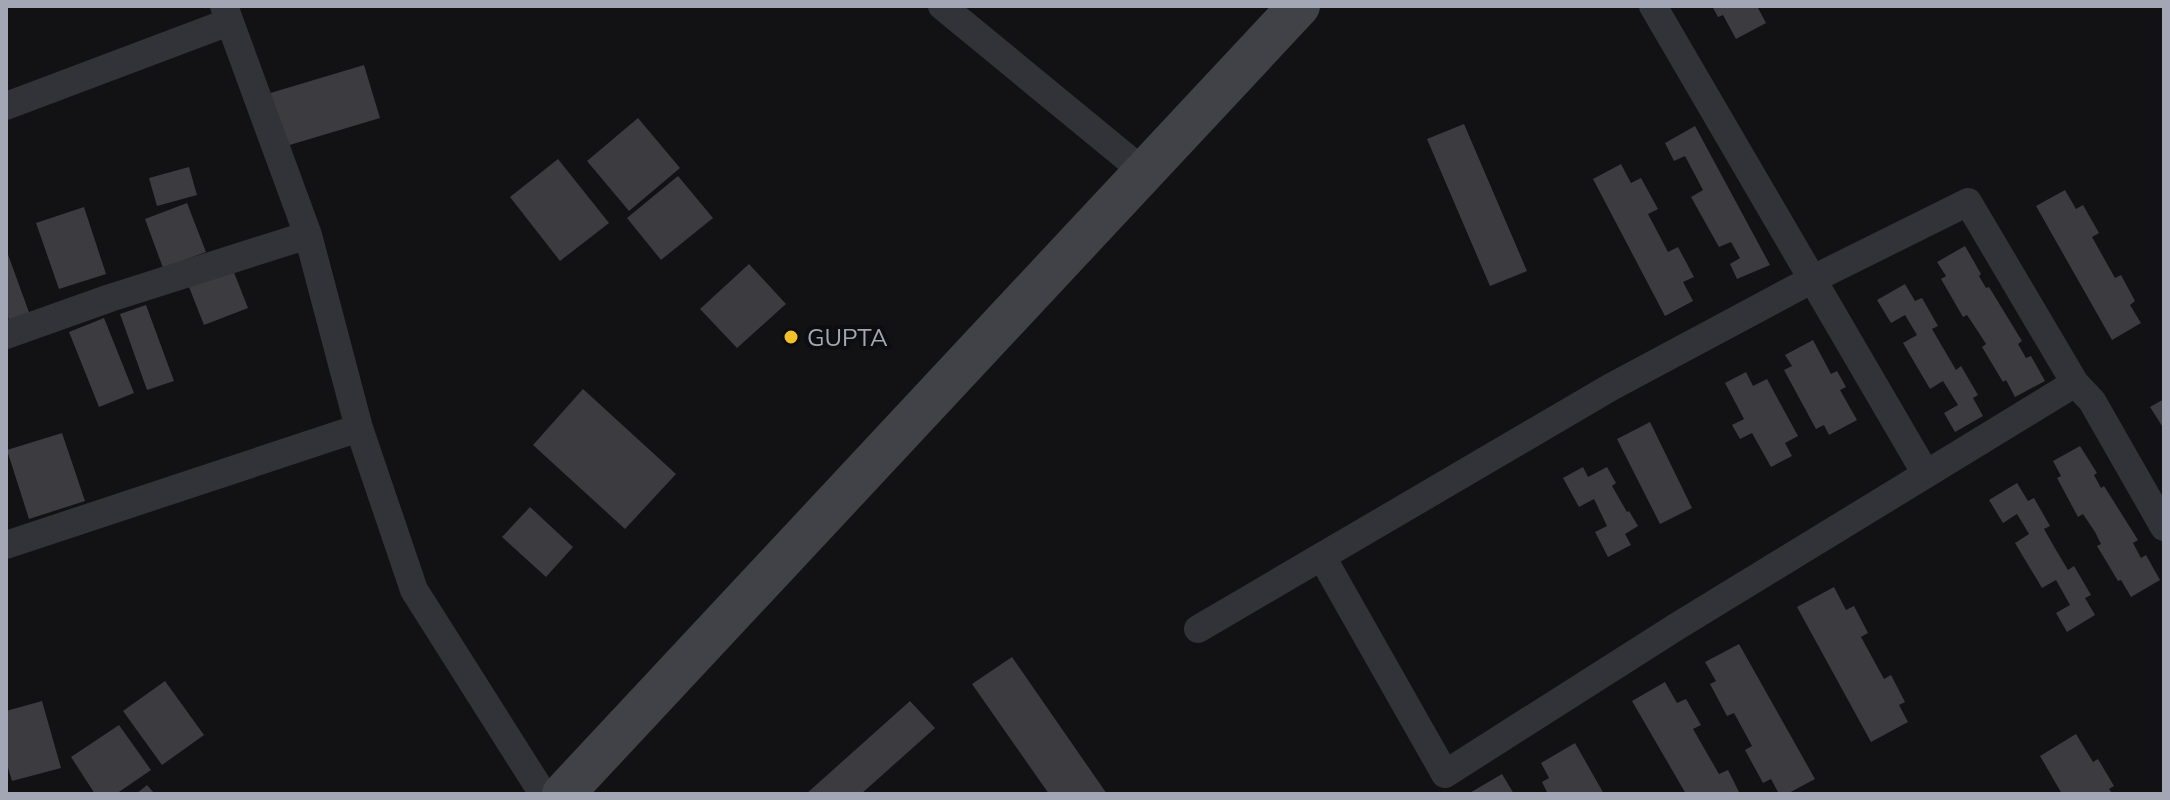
<svg xmlns="http://www.w3.org/2000/svg" width="2170" height="800" font-family="Mulish,sans-serif">
<rect width="100%" height="100%" fill="#121113"/>
<path fill="#3c3b40" d="M 1712,6 L 1762,6 L 1758,8 L 1766,23 L 1736,39 L 1723,15 L 1718,17 Z
M 364,65 L 380,118 L 283,147 L 267,94 Z
M 638,118 L 680,168 L 629,211 L 587,161 Z
M 1464,124 L 1527,271 L 1490,286 L 1427,139 Z
M 1695,126 L 1770,265 L 1737,279 L 1730,264 L 1740,258 L 1731,242 L 1719,247 L 1691,197 L 1703,190 L 1685,156 L 1674,161 L 1665,143 Z
M 558,159 L 609,223 L 560,261 L 510,197 Z
M 1621,164 L 1631,183 L 1641,178 L 1658,209 L 1648,214 L 1668,252 L 1678,247 L 1694,277 L 1683,282 L 1693,301 L 1665,316 L 1593,179 Z
M 189,167 L 197,195 L 157,206 L 149,178 Z
M 678,176 L 713,218 L 661,260 L 627,218 Z
M 2065,190 L 2076,209 L 2083,205 L 2099,233 L 2092,237 L 2115,278 L 2121,275 L 2135,301 L 2130,305 L 2141,323 L 2112,340 L 2036,206 Z
M 187,203 L 206,252 L 163,268 L 145,219 Z
M 84,207 L 106,274 L 59,289 L 36,223 Z
M 1965,246 L 1981,274 L 1979,276 L 1986,288 L 1989,287 L 2022,341 L 2018,344 L 2026,358 L 2031,356 L 2045,381 L 2015,397 L 2006,380 L 2003,382 L 1982,347 L 1986,344 L 1979,333 L 1967,315 L 1963,317 L 1941,279 L 1946,276 L 1937,262 Z
M 6,249 L 30,315 L 10,322 L 6,312 Z
M 229,260 L 248,308 L 204,325 L 185,277 Z
M 749,264 L 786,304 L 737,348 L 700,309 Z
M 1905,284 L 1915,301 L 1922,298 L 1938,326 L 1932,329 L 1956,370 L 1961,366 L 1978,395 L 1973,398 L 1983,416 L 1955,432 L 1944,413 L 1958,405 L 1943,381 L 1930,389 L 1903,343 L 1917,335 L 1905,315 L 1891,323 L 1877,300 Z
M 146,305 L 174,381 L 147,390 L 120,314 Z
M 104,318 L 134,393 L 99,407 L 69,332 Z
M 1813,340 L 1831,374 L 1837,371 L 1846,387 L 1840,390 L 1857,420 L 1829,435 L 1824,425 L 1816,429 L 1784,370 L 1792,366 L 1785,355 Z
M 1746,372 L 1753,386 L 1767,379 L 1798,436 L 1785,443 L 1792,456 L 1771,467 L 1752,433 L 1740,439 L 1732,425 L 1744,419 L 1725,383 Z
M 583,389 L 676,474 L 625,529 L 533,445 Z
M 2164,399 L 2164,429 L 2150,407 Z
M 1650,422 L 1692,508 L 1660,524 L 1617,439 Z
M 62,433 L 85,501 L 29,519 L 7,450 Z
M 2080,446 L 2097,473 L 2094,475 L 2101,488 L 2104,486 L 2138,540 L 2133,543 L 2141,558 L 2146,555 L 2160,580 L 2131,597 L 2121,580 L 2118,581 L 2097,546 L 2101,544 L 2095,532 L 2083,514 L 2078,517 L 2057,478 L 2061,476 L 2053,461 Z
M 1583,467 L 1588,477 L 1607,467 L 1616,483 L 1612,486 L 1627,512 L 1629,511 L 1638,526 L 1625,534 L 1631,545 L 1608,557 L 1595,532 L 1607,526 L 1594,499 L 1579,507 L 1563,478 Z
M 2017,483 L 2028,501 L 2034,498 L 2050,526 L 2044,529 L 2056,550 L 2068,570 L 2074,566 L 2091,595 L 2085,598 L 2095,615 L 2067,632 L 2056,613 L 2070,605 L 2056,580 L 2042,588 L 2015,543 L 2029,534 L 2017,514 L 2003,523 L 1989,500 Z
M 530,507 L 573,547 L 546,577 L 502,537 Z
M 1834,587 L 1846,610 L 1854,606 L 1868,633 L 1861,637 L 1884,679 L 1891,675 L 1905,702 L 1899,705 L 1908,722 L 1871,742 L 1797,607 Z
M 1739,644 L 1815,779 L 1787,794 L 1779,794 L 1771,779 L 1763,783 L 1745,750 L 1752,746 L 1734,713 L 1727,716 L 1710,684 L 1716,681 L 1705,662 Z
M 1012,657 L 1107,794 L 1049,794 L 972,684 Z
M 165,681 L 204,735 L 162,765 L 123,711 Z
M 1665,682 L 1677,703 L 1686,699 L 1701,725 L 1693,729 L 1719,774 L 1728,770 L 1740,794 L 1686,794 L 1632,701 Z
M 42,701 L 61,768 L 12,781 L 6,761 L 6,711 Z
M 910,701 L 935,728 L 861,794 L 806,794 Z
M 119,725 L 151,770 L 116,794 L 95,794 L 71,757 Z
M 2076,734 L 2093,762 L 2098,759 L 2114,786 L 2109,789 L 2113,794 L 2062,794 L 2040,756 Z
M 1575,743 L 1604,794 L 1548,794 L 1542,782 L 1549,778 L 1541,763 Z
M 1502,774 L 1514,794 L 1468,794 Z
M 147,785 L 155,794 L 136,794 Z"/>
<g fill="none" stroke-linecap="round" stroke-linejoin="round">
<path stroke="#323338" stroke-width="28" d="M 224,6 L 308,235 L 359,428 L 414,590 L 543,794
M 942,6 L 1144,172
M 1653,6 L 1926,474
M 6,106 L 229,22
M 6,335 L 110,298 L 308,235
M 6,545 L 359,428
M 1322,557 L 1445,774 L 1676,627 L 2075,383
M 1198,629 L 1611,387 L 1813,279 L 1968,202 L 2075,383 L 2092,401 L 2164,527"/>
<path stroke="#404248" stroke-width="42" d="M 563,794 L 1299,6"/>
</g>
<circle fill="#f2c12a" stroke="#0d0c0e" stroke-width="3" cx="791" cy="337" r="8"/>
<g text-anchor="middle" dominant-baseline="central" stroke-width="8" stroke-linejoin="round" paint-order="stroke">
<g font-size="24" fill="#a3a6b4" stroke="#0d0c0e" text-anchor="start">
<text x="807" y="337">GUPTA</text>
</g>
</g>
<rect width="2170" height="800" fill="none" stroke="#a3a6b4" stroke-width="16"/>
</svg>
